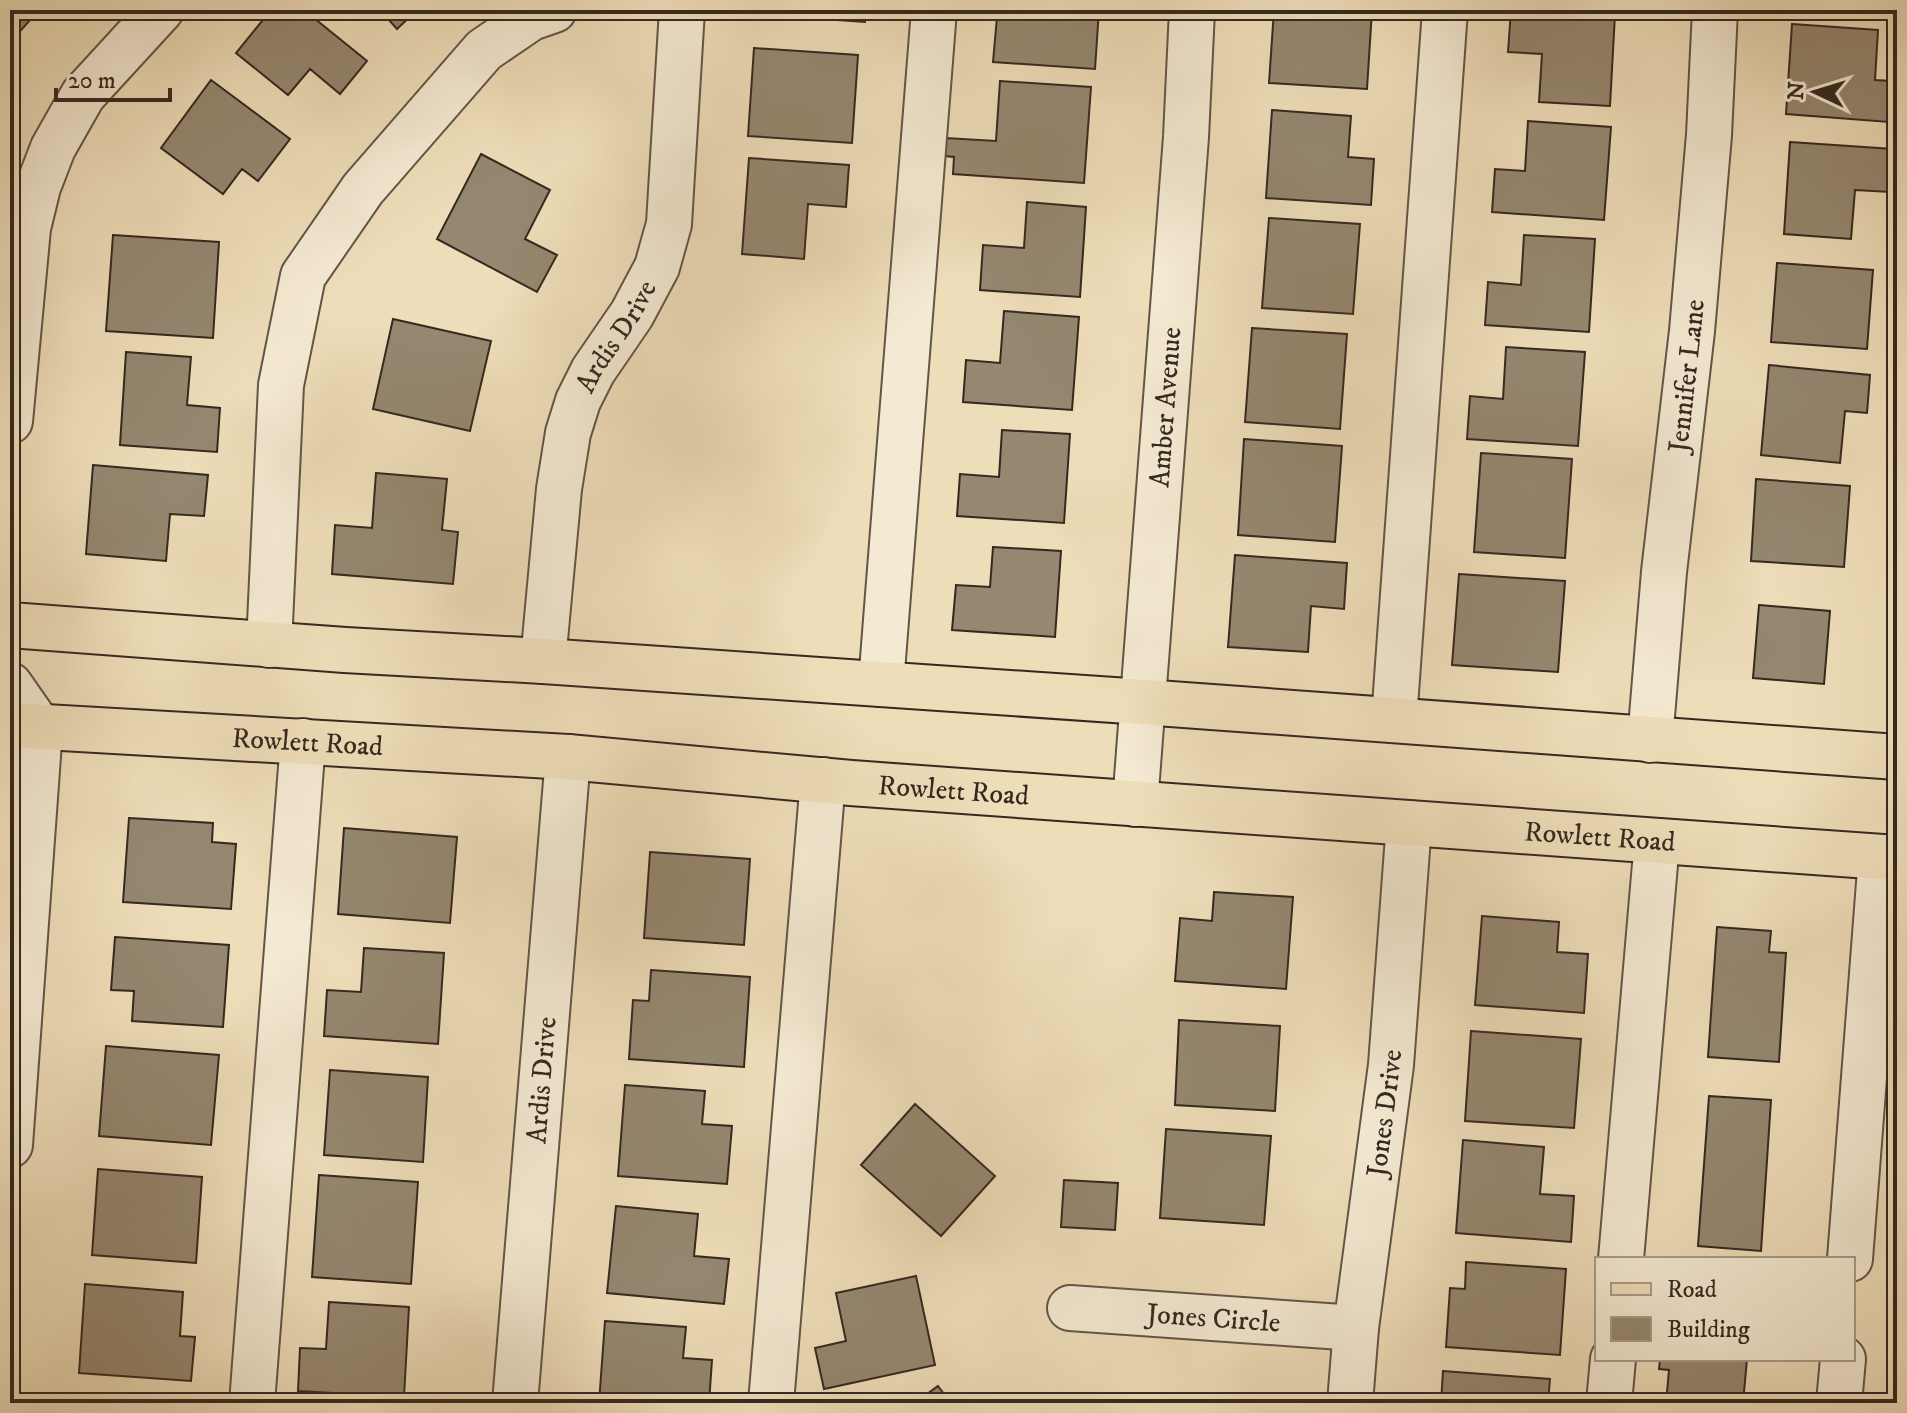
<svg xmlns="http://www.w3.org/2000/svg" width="1907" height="1413" font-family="'IM FELL DW Pica',serif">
<rect width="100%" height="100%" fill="#eeddb9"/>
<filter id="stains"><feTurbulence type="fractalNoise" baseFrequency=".0025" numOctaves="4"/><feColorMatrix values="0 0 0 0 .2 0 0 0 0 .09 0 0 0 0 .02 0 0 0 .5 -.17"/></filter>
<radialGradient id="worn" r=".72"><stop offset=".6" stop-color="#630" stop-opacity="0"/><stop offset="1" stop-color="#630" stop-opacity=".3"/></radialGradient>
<path fill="#958770" stroke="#342921" stroke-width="2" d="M 10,10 L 39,10 L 14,38 L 10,34 Z
M 271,10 L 304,10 L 367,61 L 340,94 L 310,69 L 288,95 L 236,53 Z
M 380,10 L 417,10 L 397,29 Z
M 764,10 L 866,10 L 865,22 L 764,15 Z
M 1012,10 L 1099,10 L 1095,69 L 993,62 L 997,17 L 1012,18 Z
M 1274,10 L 1372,10 L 1367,89 L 1269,83 Z
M 1511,10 L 1615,14 L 1610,106 L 1539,102 L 1542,54 L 1508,52 Z
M 1792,24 L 1878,30 L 1875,80 L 1892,81 L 1889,122 L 1786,114 Z
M 754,48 L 858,55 L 852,143 L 748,136 Z
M 211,80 L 290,139 L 258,181 L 242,169 L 223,194 L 161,148 Z
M 1000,81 L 1091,87 L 1084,183 L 953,174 L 954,157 L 945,156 L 946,138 L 996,141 Z
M 1272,110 L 1351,116 L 1348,157 L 1374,159 L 1371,205 L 1266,198 Z
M 1528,121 L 1611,127 L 1604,220 L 1492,212 L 1495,169 L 1525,171 Z
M 1790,142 L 1893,149 L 1890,192 L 1855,190 L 1851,239 L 1784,234 Z
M 481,154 L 550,190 L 525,239 L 557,255 L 537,292 L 437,239 Z
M 749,158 L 849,165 L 846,207 L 808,204 L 804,259 L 742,254 Z
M 1027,202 L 1086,207 L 1080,297 L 980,290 L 983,245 L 1024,248 Z
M 1269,218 L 1360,224 L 1353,314 L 1262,308 Z
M 113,235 L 219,242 L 213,338 L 106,331 Z
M 1524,235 L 1595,239 L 1589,332 L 1485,325 L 1488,282 L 1521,285 Z
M 1777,263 L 1873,270 L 1867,349 L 1771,342 Z
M 1004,311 L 1079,317 L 1072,410 L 963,402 L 966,360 L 1000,363 Z
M 393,319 L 491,341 L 470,431 L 373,409 Z
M 1252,328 L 1347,334 L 1340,429 L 1245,422 Z
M 1506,347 L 1585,352 L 1578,446 L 1467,439 L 1470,396 L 1503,399 Z
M 126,352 L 191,357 L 187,405 L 220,408 L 217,452 L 120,445 Z
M 1769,365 L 1870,375 L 1867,413 L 1845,411 L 1840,463 L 1761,455 Z
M 1002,430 L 1070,434 L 1064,523 L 957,516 L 960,474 L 999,477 Z
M 1244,439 L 1342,446 L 1335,542 L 1238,535 Z
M 1481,453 L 1572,459 L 1565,558 L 1474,552 Z
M 93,465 L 208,475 L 204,516 L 170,514 L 166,561 L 86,554 Z
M 376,473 L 447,479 L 442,530 L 458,532 L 453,584 L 332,574 L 335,525 L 372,528 Z
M 1756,479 L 1850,486 L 1844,567 L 1751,561 Z
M 993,547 L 1061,551 L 1055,637 L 952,630 L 956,585 L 990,587 Z
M 1235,555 L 1347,563 L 1344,609 L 1311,606 L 1308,652 L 1228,647 Z
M 1459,574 L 1565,581 L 1558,672 L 1452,665 Z
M 1759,605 L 1830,611 L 1824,684 L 1753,678 Z
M 129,818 L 213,823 L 212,842 L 236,844 L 231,909 L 123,902 Z
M 344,828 L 457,837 L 450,923 L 338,914 Z
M 650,852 L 750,859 L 744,945 L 644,938 Z
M 1214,892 L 1293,897 L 1286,989 L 1175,981 L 1180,918 L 1212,921 Z
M 1482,916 L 1559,922 L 1557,952 L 1588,954 L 1584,1013 L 1475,1005 Z
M 1717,927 L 1771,931 L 1769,952 L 1786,953 L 1779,1062 L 1708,1057 Z
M 115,937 L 229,945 L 223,1027 L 132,1021 L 134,991 L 111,990 Z
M 364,948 L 444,953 L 438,1044 L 324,1036 L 327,990 L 361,992 Z
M 651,970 L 750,977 L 744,1067 L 629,1059 L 633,1000 L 649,1001 Z
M 1179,1020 L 1280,1026 L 1275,1111 L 1175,1105 Z
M 1471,1031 L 1581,1039 L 1574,1128 L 1465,1121 Z
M 106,1046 L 219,1055 L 211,1145 L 99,1136 Z
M 330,1070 L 428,1077 L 423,1162 L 324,1155 Z
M 625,1085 L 705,1091 L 702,1124 L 732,1126 L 727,1184 L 618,1176 Z
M 1709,1096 L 1771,1100 L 1761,1251 L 1698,1246 Z
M 915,1104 L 995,1176 L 941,1236 L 861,1165 Z
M 1166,1129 L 1271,1136 L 1264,1225 L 1160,1218 Z
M 1463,1140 L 1544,1147 L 1540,1194 L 1574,1196 L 1571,1242 L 1456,1233 Z
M 98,1169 L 202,1177 L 196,1263 L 92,1255 Z
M 319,1175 L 418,1182 L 411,1284 L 312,1277 Z
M 1064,1180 L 1118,1183 L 1115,1230 L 1061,1227 Z
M 616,1206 L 698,1214 L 694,1256 L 729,1259 L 724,1304 L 607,1293 Z
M 1466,1262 L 1566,1269 L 1560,1355 L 1446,1347 L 1450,1288 L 1465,1289 Z
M 916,1276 L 935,1365 L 824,1389 L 815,1348 L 846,1341 L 836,1293 Z
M 85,1284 L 183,1292 L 180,1336 L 195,1337 L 191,1381 L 79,1373 Z
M 329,1302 L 409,1307 L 404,1397 L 298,1391 L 300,1348 L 326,1349 Z
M 605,1321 L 686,1327 L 683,1358 L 712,1360 L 709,1403 L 599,1403 Z
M 1660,1359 L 1747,1359 L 1743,1403 L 1666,1403 L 1669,1370 L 1659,1369 Z
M 1443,1371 L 1550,1379 L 1548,1403 L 1441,1403 Z
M 938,1386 L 951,1403 L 915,1403 Z"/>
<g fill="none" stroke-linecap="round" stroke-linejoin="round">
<defs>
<g id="minor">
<path d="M 10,421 L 28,228 L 38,187 L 53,148 L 83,95 L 161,10"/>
<path d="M 269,645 L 281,385 L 303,276 L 363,189 L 484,50 L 531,18 L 554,10"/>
<path id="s1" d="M 543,661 L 559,489 L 568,433 L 578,401 L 593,371 L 632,314 L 657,267 L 669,224 L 682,10"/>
<path d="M 881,684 L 934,10"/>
<path d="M 10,685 L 40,728 L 10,1145"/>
<path d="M 1394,720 L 1445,10"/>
<path id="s2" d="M 1650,740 L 1664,572 L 1692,331 L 1709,135 L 1715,10"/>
<path id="s3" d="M 1135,804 L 1186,137 L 1192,10"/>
<path d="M 1621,1259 L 1657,841"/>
<path d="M 1850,1259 L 1881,857"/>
<path id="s4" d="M 1070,1308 L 1356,1328"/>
<path d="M 252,1403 L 303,741"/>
<path id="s5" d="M 515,1403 L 568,757"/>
<path d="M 771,1403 L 823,780"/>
<path id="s6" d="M 1350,1403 L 1356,1328 L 1391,1065 L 1409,823"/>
<path d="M 1609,1403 L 1613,1359"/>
<path d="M 1839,1403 L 1843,1359"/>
</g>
<g id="major">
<path d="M 10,625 L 345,650 L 543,661 L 1143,702 L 1897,757"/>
<path id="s7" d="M 10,725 L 568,757 L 851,783 L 1897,858"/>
</g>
</defs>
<use href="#minor" stroke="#625647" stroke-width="48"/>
<use href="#major" stroke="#342921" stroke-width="48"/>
<use href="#minor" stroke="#f4e9d2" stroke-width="44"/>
<use href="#major" stroke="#eeddb9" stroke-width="44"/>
</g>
<g text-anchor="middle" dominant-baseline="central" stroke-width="6" stroke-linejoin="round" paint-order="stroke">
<g font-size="28" fill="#342921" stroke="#f4e9d2">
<text stroke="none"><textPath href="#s1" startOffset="338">Ardis Drive</textPath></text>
<text stroke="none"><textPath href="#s2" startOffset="366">Jennifer Lane</textPath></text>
<text stroke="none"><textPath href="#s3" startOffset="398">Amber Avenue</textPath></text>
<text stroke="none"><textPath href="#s7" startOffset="298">Rowlett Road</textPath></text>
<text stroke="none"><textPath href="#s7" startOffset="946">Rowlett Road</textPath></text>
<text stroke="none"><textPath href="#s7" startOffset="1594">Rowlett Road</textPath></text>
<text stroke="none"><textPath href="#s5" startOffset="324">Ardis Drive</textPath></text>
<text stroke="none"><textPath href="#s6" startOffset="292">Jones Drive</textPath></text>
<text stroke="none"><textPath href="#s4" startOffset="144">Jones Circle</textPath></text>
</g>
</g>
<rect width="1907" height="1413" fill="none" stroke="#eeddb9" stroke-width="40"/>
<rect x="12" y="12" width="1883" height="1389" fill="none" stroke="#342921" stroke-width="4"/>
<rect x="20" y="20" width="1867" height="1373" fill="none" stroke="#342921" stroke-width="2"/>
<rect x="1595" y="1257" width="260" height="104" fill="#f4e9d2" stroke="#a79c8b" stroke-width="2"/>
<rect x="1611" y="1283" width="40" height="12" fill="#eeddb9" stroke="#a79c8b" stroke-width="2"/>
<text x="1667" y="1297" font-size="24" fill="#342921">Road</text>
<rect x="1611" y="1317" width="40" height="24" fill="#958770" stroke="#a79c8b" stroke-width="2"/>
<text x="1667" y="1337" font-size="24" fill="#342921">Building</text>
<g transform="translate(1815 92) rotate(274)" stroke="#f4e9d2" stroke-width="6" paint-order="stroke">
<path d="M0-6L14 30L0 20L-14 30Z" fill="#342921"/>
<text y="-12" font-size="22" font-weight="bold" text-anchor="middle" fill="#342921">N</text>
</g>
<path d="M56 88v12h114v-12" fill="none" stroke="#342921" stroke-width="4"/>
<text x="68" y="88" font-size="24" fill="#342921" stroke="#f4e9d2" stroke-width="6" paint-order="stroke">20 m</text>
<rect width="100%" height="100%" filter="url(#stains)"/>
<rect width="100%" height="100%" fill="url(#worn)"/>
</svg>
